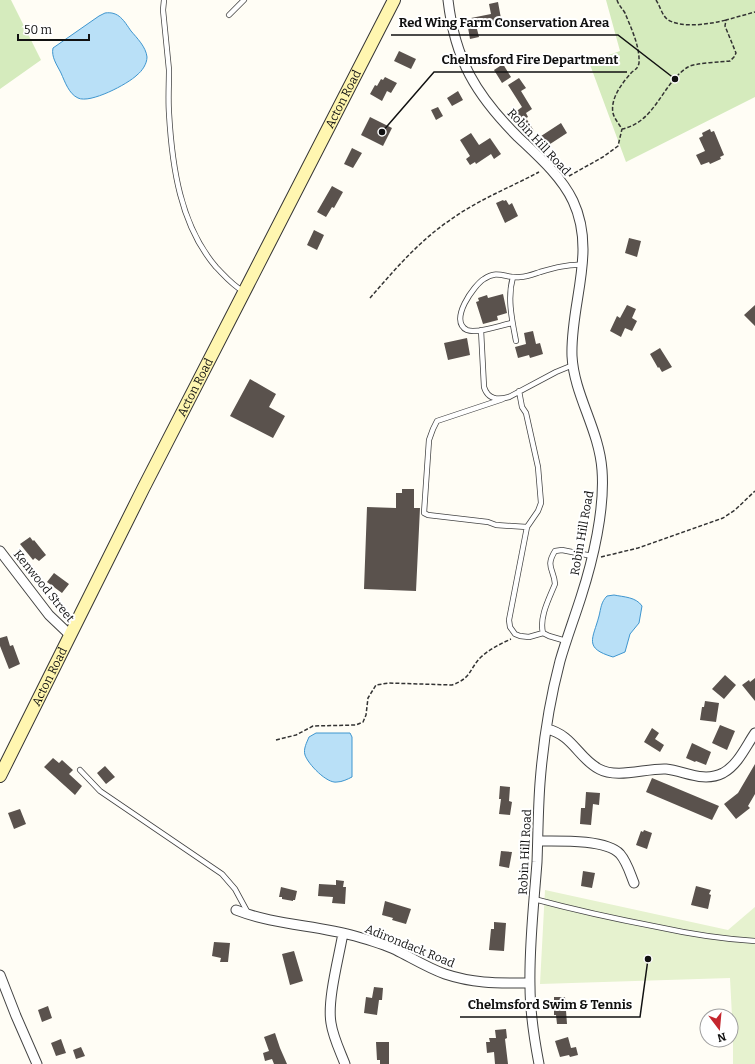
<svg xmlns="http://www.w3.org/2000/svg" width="755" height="1064" font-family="Bitter,serif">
<rect width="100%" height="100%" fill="#fffdf5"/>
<path fill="#d5ebbd" d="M 0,0 L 11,0 L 41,60 L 0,89 Z
M 606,0 L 755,0 L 755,97 L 626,162 L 589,62 L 620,51 Z"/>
<path fill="#e6f2cf" d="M 545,890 L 728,930 L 755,907 L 755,1064 L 733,1064 L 733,1035 L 730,978 L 540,984 Z"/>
<path fill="#b9e0f7" stroke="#3f96cf" d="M 105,13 C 119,11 124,21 131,31 C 137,38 146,47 147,57 C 147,64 142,71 137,75 C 128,84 90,104 78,98 C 69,94 65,82 61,73 C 57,65 51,57 53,48 L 99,16 Z
M 614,595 C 624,597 636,597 642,606 L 639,623 L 630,634 L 625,652 L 613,657 C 583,648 593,639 599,616 C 601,608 601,602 607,596 Z
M 316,733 L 350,733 L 352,737 L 352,777 C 348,779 342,782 337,782 C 327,784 308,764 305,755 C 303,749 307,742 309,737 Z"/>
<path fill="#5a524d" d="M 498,2 L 502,24 L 477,29 L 479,37 L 470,39 L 467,22 L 472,21 L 471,18 L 491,14 L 489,4 Z
M 399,51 L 416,59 L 411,69 L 394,61 Z
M 503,64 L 511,77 L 502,83 L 494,70 Z
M 385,77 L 397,83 L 391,93 L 387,91 L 382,101 L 370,94 L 375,85 L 377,86 L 381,79 L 383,80 Z
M 519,78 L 526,88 L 521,91 L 532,109 L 526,113 L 528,117 L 526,118 L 534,131 L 528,135 L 514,113 L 522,107 L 508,85 Z
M 458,91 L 463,100 L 452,106 L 447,98 Z
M 438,107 L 443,116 L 436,120 L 431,110 Z
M 370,117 L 392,128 L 383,146 L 361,135 Z
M 561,123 L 567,133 L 544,148 L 538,138 Z
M 710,129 L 711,132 L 714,131 L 724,155 L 720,157 L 721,159 L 710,164 L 709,162 L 701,165 L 696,155 L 705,151 L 699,138 L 703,136 L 702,133 Z
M 471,133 L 479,145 L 490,138 L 501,154 L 494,159 L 491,154 L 476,164 L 475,162 L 470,165 L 466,159 L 470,156 L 460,140 Z
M 352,148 L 362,153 L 353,168 L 344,164 Z
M 332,186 L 343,192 L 334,208 L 332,207 L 326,217 L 317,212 Z
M 503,200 L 504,201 L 506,200 L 509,205 L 512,203 L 518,216 L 505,223 L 496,203 Z
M 314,230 L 324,235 L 317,250 L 307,245 Z
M 629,238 L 641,241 L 637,257 L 625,253 Z
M 503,294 L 507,313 L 497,316 L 498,320 L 483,324 L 476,302 L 479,301 L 478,298 L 487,295 L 488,298 Z
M 627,305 L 636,309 L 632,318 L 637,321 L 632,331 L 625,328 L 621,337 L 610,331 L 617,316 L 620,318 Z
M 755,305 L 755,326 L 744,315 Z
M 533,331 L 536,344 L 540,343 L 543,354 L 530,358 L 529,355 L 518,358 L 515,347 L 526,344 L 524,333 Z
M 467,338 L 470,355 L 448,360 L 444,343 Z
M 660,348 L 672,367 L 662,372 L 659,367 L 658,368 L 650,354 Z
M 250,379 L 276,394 L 269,407 L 285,416 L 273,438 L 230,416 Z
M 402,489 L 414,489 L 414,508 L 420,508 L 416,591 L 364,589 L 367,507 L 396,508 L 396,493 L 402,493 Z
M 30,537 L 33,541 L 34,540 L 46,555 L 39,561 L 35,558 L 33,560 L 20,544 Z
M 54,573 L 69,584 L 62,593 L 47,582 Z
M 7,636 L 10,646 L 13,645 L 20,664 L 9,669 L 0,646 L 0,638 Z
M 725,675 L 736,685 L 724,699 L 712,689 Z
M 755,678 L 755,701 L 742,685 L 749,680 L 750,682 Z
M 705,701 L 719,703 L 716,722 L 700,720 L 702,707 L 704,707 Z
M 720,725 L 735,731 L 727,750 L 712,743 Z
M 652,728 L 659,733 L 655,739 L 664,745 L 660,752 L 644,742 Z
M 692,743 L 711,752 L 706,765 L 696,761 L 695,762 L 686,758 Z
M 53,758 L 59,763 L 62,760 L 73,770 L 69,774 L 82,786 L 75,795 L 44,767 Z
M 755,764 L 755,794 L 748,806 L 750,808 L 736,819 L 724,804 L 738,793 Z
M 105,766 L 115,777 L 106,784 L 97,773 Z
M 652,778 L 719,806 L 712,820 L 646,792 Z
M 500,786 L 510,787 L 509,801 L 512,802 L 510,815 L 499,814 L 501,799 L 499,799 Z
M 586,792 L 600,793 L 599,805 L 593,804 L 591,825 L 580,824 L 581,808 L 585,808 Z
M 20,809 L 26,824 L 14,829 L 8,813 Z
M 644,830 L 652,833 L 647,849 L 636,845 L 641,831 L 643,832 Z
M 501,851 L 512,852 L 509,868 L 499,866 Z
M 583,871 L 595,873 L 592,888 L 581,886 Z
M 336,880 L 344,881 L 343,887 L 346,887 L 345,904 L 332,903 L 333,897 L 318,896 L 319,884 L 336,885 Z
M 696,886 L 711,890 L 709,894 L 711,895 L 708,909 L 691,905 Z
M 281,887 L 297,891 L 295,900 L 293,900 L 293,901 L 282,899 L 282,897 L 279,897 Z
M 385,901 L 411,909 L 406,924 L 392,920 L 393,918 L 382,915 Z
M 494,922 L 506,923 L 504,951 L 489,950 L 491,929 L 494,929 Z
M 214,942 L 230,943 L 228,962 L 220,962 L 221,958 L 212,956 Z
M 294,951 L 303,981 L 290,985 L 282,954 Z
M 374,987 L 383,988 L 382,1000 L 379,1000 L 377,1015 L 364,1013 L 366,997 L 372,998 Z
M 554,997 L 565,997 L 567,1024 L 557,1024 L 556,1015 L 554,1015 Z
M 48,1006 L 52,1018 L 42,1022 L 38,1010 Z
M 506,1029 L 507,1038 L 505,1039 L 508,1064 L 495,1064 L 494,1052 L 487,1053 L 486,1042 L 490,1042 L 489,1038 L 496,1038 L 495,1030 Z
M 275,1033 L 280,1048 L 287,1064 L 274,1064 L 272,1059 L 265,1061 L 263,1053 L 269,1051 L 264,1037 Z
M 568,1037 L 571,1048 L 576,1047 L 578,1055 L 570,1057 L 569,1055 L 560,1057 L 555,1041 Z
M 61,1039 L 66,1053 L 56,1056 L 51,1043 Z
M 376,1042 L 389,1042 L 389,1064 L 380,1064 L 380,1060 L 377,1060 Z
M 81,1047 L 85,1056 L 76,1059 L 73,1050 Z"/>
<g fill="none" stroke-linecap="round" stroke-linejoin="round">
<defs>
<path id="service" d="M 164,0 L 163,10 C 165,30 167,50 169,70 C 169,84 168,99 169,113 C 172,166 180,225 216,267 C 224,275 232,285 243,291
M 229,15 L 244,0
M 513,277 C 507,298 512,320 516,341
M 512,323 C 501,325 477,334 467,330 C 448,321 474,285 484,279 C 498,269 506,279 520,277 C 527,277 534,274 540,272 C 554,268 568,264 583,265
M 481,330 L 484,387 C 488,400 498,400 509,397 L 556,372 L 573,365
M 519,391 L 522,407 L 526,413 L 538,467 L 541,503 L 538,511 L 527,527 L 509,620 L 510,627 L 515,634 L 520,636 L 529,637 L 543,633 L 549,636 L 566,641
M 503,399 L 437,421 L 433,429 L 429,440 L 424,513 L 428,515 L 488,522 L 496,525 L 527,527
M 543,633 C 539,617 549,599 555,584 C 554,569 545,567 555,551 L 562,550 L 592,556
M 80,770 L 100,791 L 222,874 L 235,889 L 248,913
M 534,899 C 575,910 616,919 658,927 C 690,934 722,939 755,941"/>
<path id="minor" d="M 448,0 C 455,60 476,95 518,137 C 538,156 561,176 573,201 C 597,252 570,304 572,356 C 574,395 599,429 602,470 C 605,509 593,560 581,597 C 574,619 566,640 560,661 C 550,699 543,744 540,783 C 538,810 538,836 537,862 C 534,903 529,945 530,986 C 530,1012 534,1038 539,1064
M 0,551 L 49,615 L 70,635
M 547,729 C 573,735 578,758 599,769 C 617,779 646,768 666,769 C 685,771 703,783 723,773 C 738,765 746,746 755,733
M 538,841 C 558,841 606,839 620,854 C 627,862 630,873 634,883
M 236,910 C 274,925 316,925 355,936 C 369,940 383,944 396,950 C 412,958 428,968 445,974 C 475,984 499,983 530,983
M 343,933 C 339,957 327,1000 331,1023 C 333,1037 340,1051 345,1064
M 0,975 L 16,1016 L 37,1064"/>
<g id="secondary">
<path id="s1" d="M 0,776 L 143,489 L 394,0"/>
</g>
</defs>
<use href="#service" stroke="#444" stroke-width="6"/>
<use href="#minor" stroke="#444" stroke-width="11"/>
<use href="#secondary" stroke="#333" stroke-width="14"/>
<path stroke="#333" stroke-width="1.5" stroke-dasharray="4 2" stroke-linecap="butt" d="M 617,0 C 619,6 622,8 625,13 C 631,28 640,46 639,63 C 638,68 636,69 632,72 C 623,82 610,98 613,113 C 614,118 619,124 622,129 C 656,122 662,83 688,67 C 694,63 722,62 730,61 L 734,57 L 736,53 L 725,26 L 726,20 L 755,12
M 656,0 C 660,6 662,15 667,19 C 680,29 711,24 726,20
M 569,176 L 603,157 L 618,146 L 622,129
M 370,298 C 395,269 421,239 453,218 C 480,199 511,187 539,172
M 601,557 L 638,548 L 723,518 L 735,510 L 755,491
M 276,740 L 296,735 L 313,726 L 356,725 L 363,722 L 366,715 L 368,698 L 376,685 L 389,683 L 452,685 C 472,678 469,669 481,657 C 490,649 500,644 511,639"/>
<use href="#service" stroke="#fff" stroke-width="4.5"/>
<use href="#minor" stroke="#fff" stroke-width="9"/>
<use href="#secondary" stroke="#fff6b0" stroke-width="12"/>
</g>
<g text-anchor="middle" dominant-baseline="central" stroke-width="4" stroke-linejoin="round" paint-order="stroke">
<g font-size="12" fill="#111" stroke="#fff">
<text stroke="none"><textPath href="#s1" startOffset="759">Acton Road</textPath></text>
<text transform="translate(539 142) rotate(47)">Robin Hill Road</text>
<text stroke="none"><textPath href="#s1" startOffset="435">Acton Road</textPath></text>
<text transform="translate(582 533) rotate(-80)">Robin Hill Road</text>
<text transform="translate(44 586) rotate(51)">Kenwood Street</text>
<text stroke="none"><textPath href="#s1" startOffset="111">Acton Road</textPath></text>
<text transform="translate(525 852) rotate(-87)">Robin Hill Road</text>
<text transform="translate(410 946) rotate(22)">Adirondack Road</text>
</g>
</g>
<path fill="none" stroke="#111" stroke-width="1.5" d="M675 79L618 35H391M382 132L434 72H627M648 959L640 1017H460"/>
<g fill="#111" stroke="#fff" stroke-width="1.5">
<circle cx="675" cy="79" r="4"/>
<circle cx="382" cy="132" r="4"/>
<circle cx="648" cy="959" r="4"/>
</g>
<g font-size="13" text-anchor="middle" font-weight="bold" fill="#111" stroke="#fff" stroke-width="4" stroke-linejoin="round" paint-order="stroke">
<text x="504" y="27">Red Wing Farm Conservation Area</text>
<text x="530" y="64">Chelmsford Fire Department</text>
<text x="550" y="1009">Chelmsford Swim &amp; Tennis</text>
</g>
<g transform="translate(719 1028) rotate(164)"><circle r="19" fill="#ffffff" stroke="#a0a0a0"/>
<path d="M0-3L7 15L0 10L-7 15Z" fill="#c4262e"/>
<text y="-6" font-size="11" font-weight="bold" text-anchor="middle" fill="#111111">N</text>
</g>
<path d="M18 34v6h71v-6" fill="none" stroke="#111111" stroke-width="2"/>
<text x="24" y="34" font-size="12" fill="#111111" stroke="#ffffff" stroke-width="3" paint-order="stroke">50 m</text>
</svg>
